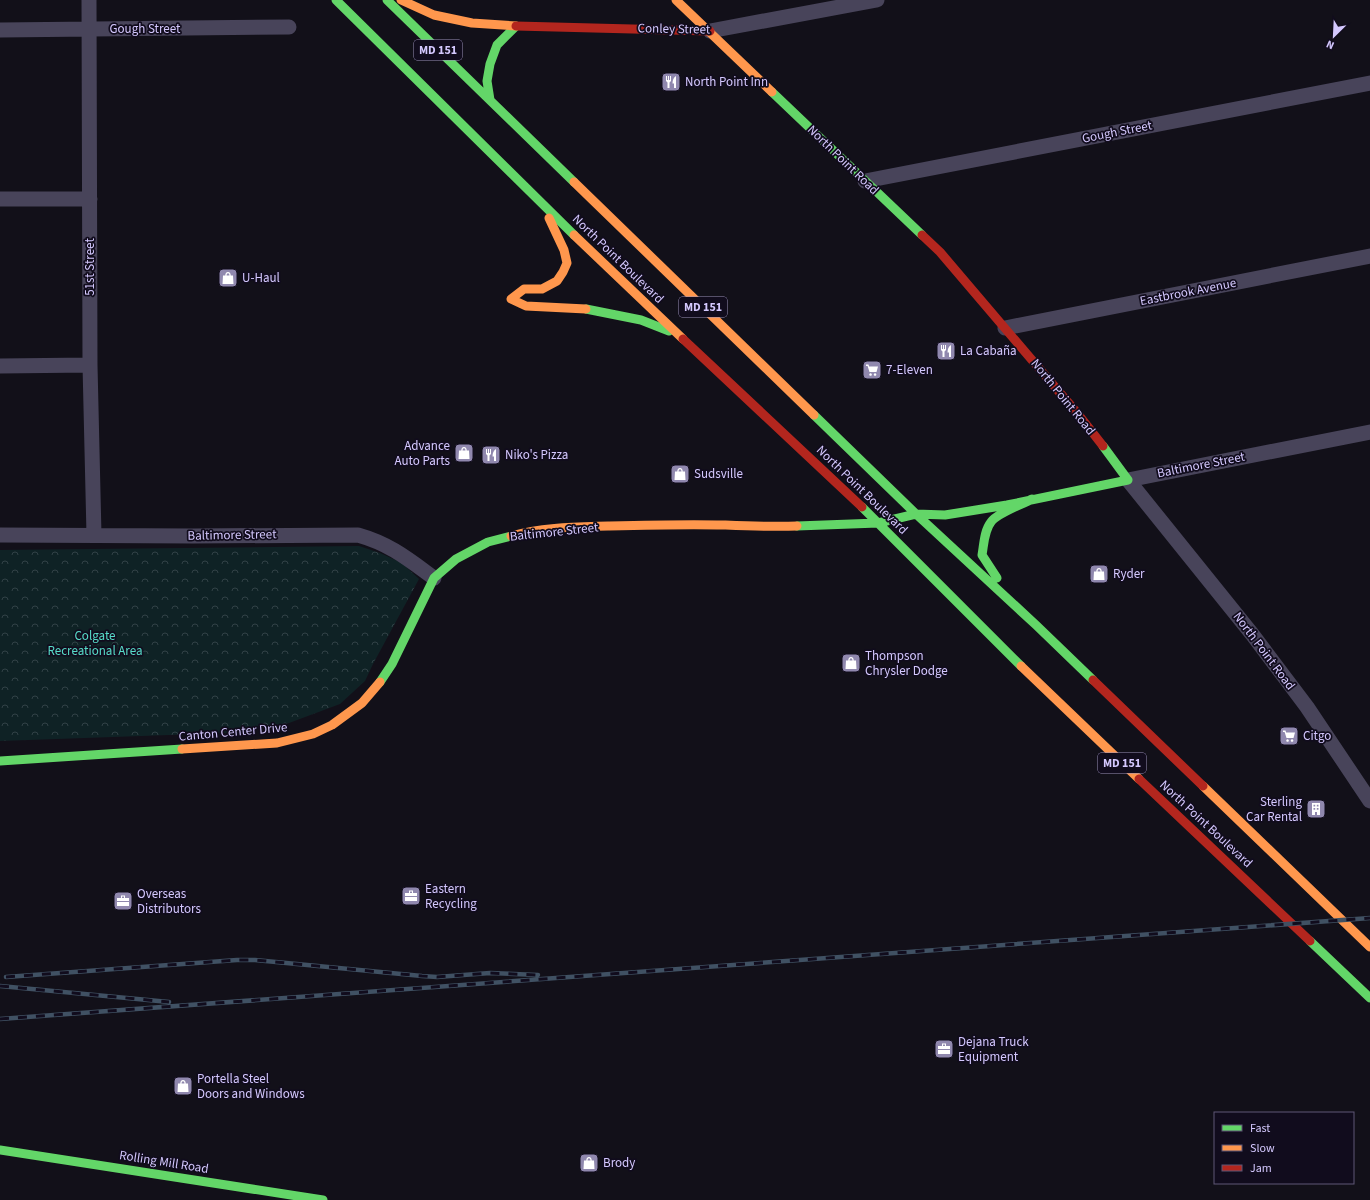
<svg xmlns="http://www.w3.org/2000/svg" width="1370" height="1200" font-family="'Source Sans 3',sans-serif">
<defs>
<pattern id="park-crowns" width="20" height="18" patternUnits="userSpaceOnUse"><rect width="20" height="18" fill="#0f2225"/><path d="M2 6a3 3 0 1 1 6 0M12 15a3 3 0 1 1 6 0" fill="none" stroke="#314146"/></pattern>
</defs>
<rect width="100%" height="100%" fill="#121019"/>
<path fill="url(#park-crowns)" d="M 359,546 L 380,553 L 402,563 L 419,579 L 373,664 L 365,681 L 340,704 L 289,723 L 225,733 L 0,741 L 0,550 Z"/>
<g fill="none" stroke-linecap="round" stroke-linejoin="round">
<path stroke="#48445a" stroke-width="15" d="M 89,0 L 90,365 L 94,535
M 0,30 L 289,27
M 710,31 L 877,0
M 865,181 L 1370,83
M 0,199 L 90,199
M 1005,328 L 1370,256
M 0,366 L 90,365
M 1370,432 L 1128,480 L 1252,634 L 1307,707 L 1370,801
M 0,535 L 193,536 L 358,535 C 390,544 408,559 434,578"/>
<path stroke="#63d668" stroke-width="9" d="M 336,0 L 574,235
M 387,0 L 574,182
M 772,92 L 922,235
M 490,100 L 487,81 L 490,64 L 497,45 L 516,26
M 586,309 L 641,320 L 669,331
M 814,415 L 916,514 L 1036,625 L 1093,680
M 862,507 L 1021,666
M 797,526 L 878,523 L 916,514 L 945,515 L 1007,505 L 1128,480 L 1103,446
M 997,578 L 982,555 C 984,544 984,531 991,522 C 996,514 1023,504 1032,499
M 380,682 L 392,664 L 434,578 L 456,559 L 488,542 L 511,536
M 0,761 L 182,749
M 1310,941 L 1370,998
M 0,1150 L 323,1200"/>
<path stroke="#ff974d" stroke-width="9" d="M 401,0 L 434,15 L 472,23 L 516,26
M 676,0 L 772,92
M 574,182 L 814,415
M 549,218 L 564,250 L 567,263 L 563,272 L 557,281 L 542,289 L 524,289 L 511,299 L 526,306 L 586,309
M 574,235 L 683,339
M 511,536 C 543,527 576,527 608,526 C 647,525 685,524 724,525 C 749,526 773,527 797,526
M 1021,666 L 1139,779
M 182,749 L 277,743 L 313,734 L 332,725 L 362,703 L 380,682
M 1203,786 L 1370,947"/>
<path stroke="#b3261e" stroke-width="9" d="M 516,26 L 710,31
M 922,235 L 940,252 L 1078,414 L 1103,446
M 683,339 L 862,507
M 1093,680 L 1203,786
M 1139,779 L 1310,941"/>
<defs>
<path id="rail" d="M 6,977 L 237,960 L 255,960 L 422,976 L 437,977 L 490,973 L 538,975
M 0,986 L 169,1002
M 0,1019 L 1370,918"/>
</defs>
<use href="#rail" stroke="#405163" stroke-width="4.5"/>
<use href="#rail" stroke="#110c1d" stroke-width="3" stroke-dasharray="9" stroke-linecap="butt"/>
</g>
<defs>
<symbol id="restaurant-square" viewBox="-11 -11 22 22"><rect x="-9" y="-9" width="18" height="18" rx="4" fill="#9088ae" stroke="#110c1d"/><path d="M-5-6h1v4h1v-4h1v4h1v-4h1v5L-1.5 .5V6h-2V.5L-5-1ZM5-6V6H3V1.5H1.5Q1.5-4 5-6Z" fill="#fff"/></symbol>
<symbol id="shop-square" viewBox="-11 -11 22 22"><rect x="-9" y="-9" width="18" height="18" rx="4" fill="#9088ae" stroke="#110c1d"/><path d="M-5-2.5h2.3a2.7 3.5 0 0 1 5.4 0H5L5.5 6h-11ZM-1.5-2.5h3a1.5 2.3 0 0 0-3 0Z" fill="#fff"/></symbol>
<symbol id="supermarket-square" viewBox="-11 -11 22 22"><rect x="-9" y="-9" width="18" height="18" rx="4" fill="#9088ae" stroke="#110c1d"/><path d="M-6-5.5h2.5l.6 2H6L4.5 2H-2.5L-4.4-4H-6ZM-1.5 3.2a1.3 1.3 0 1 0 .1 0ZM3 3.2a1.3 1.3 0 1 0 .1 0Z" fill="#fff"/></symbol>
<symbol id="building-square" viewBox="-11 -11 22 22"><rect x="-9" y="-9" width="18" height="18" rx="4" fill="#9088ae" stroke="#110c1d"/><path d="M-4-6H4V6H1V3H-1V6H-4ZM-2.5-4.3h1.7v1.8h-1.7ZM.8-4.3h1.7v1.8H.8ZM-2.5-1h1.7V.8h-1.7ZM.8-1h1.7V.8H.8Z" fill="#fff"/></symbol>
<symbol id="office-square" viewBox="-11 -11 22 22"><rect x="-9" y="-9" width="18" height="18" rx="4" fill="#9088ae" stroke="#110c1d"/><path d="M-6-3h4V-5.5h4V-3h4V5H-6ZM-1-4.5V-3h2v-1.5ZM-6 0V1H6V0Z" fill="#fff"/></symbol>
</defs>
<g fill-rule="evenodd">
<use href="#restaurant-square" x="660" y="71" width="22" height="22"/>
<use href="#shop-square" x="217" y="267" width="22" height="22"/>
<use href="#restaurant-square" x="935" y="340" width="22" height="22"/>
<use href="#supermarket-square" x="861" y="359" width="22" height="22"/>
<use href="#shop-square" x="453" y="442" width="22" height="22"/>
<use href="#restaurant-square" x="480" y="444" width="22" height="22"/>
<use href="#shop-square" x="669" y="463" width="22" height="22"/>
<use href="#shop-square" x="1088" y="563" width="22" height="22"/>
<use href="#shop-square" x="840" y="652" width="22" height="22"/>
<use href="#supermarket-square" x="1278" y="725" width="22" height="22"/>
<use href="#building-square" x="1305" y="798" width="22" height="22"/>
<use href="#office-square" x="400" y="885" width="22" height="22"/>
<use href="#office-square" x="112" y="890" width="22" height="22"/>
<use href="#office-square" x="933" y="1038" width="22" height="22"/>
<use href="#shop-square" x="172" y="1075" width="22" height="22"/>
<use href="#shop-square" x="578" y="1152" width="22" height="22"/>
</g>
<g text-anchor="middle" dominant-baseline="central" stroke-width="3.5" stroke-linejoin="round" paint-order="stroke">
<g fill="#110c1d" stroke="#9a90ba" stroke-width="1">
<rect x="414" y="40" width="48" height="20" rx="3"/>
<rect x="679" y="297" width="48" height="20" rx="3"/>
<rect x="1098" y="753" width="48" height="20" rx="3"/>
</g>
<g font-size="12" font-weight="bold" fill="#d4c8fe">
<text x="438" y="50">MD 151</text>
<text x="703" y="307">MD 151</text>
<text x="1122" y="763">MD 151</text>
</g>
<g font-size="13" fill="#d4c8fe" stroke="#110c1d">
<text x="145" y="29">Gough Street</text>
<text transform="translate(674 29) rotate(1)">Conley Street</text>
<text transform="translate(1117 132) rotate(-11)">Gough Street</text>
<text transform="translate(843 160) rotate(44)">North Point Road</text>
<text transform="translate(618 259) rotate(44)">North Point Boulevard</text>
<text transform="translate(90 267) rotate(-90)">51st Street</text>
<text transform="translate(1188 292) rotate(-11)">Eastbrook Avenue</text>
<text transform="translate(1063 397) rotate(51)">North Point Road</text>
<text transform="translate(1201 465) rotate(-11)">Baltimore Street</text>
<text transform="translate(862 490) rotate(44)">North Point Boulevard</text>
<text transform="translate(554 532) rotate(-6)">Baltimore Street</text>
<text transform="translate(232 535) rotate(-1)">Baltimore Street</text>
<text transform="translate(1264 651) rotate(53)">North Point Road</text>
<text transform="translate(233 732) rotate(-5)">Canton Center Drive</text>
<text transform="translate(1206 824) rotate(43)">North Point Boulevard</text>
<text transform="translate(164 1162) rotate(9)">Rolling Mill Road</text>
</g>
<g font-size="13" fill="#d4c8fe" stroke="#110c1d" text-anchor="start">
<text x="685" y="82">North Point Inn</text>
<text x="242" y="278">U-Haul</text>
<text x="960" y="351">La Cabaña</text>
<text x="886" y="370">7-Eleven</text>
<text x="450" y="446" text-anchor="end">Advance<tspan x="450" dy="15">Auto Parts</tspan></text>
<text x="505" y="455">Niko's Pizza</text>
<text x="694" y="474">Sudsville</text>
<text x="1113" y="574">Ryder</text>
<text x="865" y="656">Thompson<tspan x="865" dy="15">Chrysler Dodge</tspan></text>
<text x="1303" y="736">Citgo</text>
<text x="1302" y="802" text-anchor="end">Sterling<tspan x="1302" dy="15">Car Rental</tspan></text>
<text x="425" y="889">Eastern<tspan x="425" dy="15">Recycling</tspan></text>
<text x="137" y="894">Overseas<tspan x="137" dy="15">Distributors</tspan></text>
<text x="958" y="1042">Dejana Truck<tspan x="958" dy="15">Equipment</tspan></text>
<text x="197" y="1079">Portella Steel<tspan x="197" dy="15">Doors and Windows</tspan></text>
<text x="603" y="1163">Brody</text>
</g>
<g font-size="13" fill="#57dcc9" stroke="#110c1d">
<text x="95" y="636">Colgate<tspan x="95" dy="15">Recreational Area</tspan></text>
</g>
</g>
<rect x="1214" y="1112" width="140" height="72" fill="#110c1d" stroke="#5f5777"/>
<rect x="1222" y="1125" width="20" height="6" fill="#63d668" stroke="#5f5777"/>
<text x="1250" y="1132" font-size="12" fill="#d4c8fe">Fast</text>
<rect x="1222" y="1145" width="20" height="6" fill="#ff974d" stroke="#5f5777"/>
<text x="1250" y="1152" font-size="12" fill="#d4c8fe">Slow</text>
<rect x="1222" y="1165" width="20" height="6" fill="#b3261e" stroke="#5f5777"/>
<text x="1250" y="1172" font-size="12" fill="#d4c8fe">Jam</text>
<g transform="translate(1334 36) rotate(204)" stroke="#110c1d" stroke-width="3" paint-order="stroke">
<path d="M0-3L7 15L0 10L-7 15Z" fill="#d4c8fe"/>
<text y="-6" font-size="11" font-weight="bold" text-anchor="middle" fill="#d4c8fe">N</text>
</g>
</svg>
